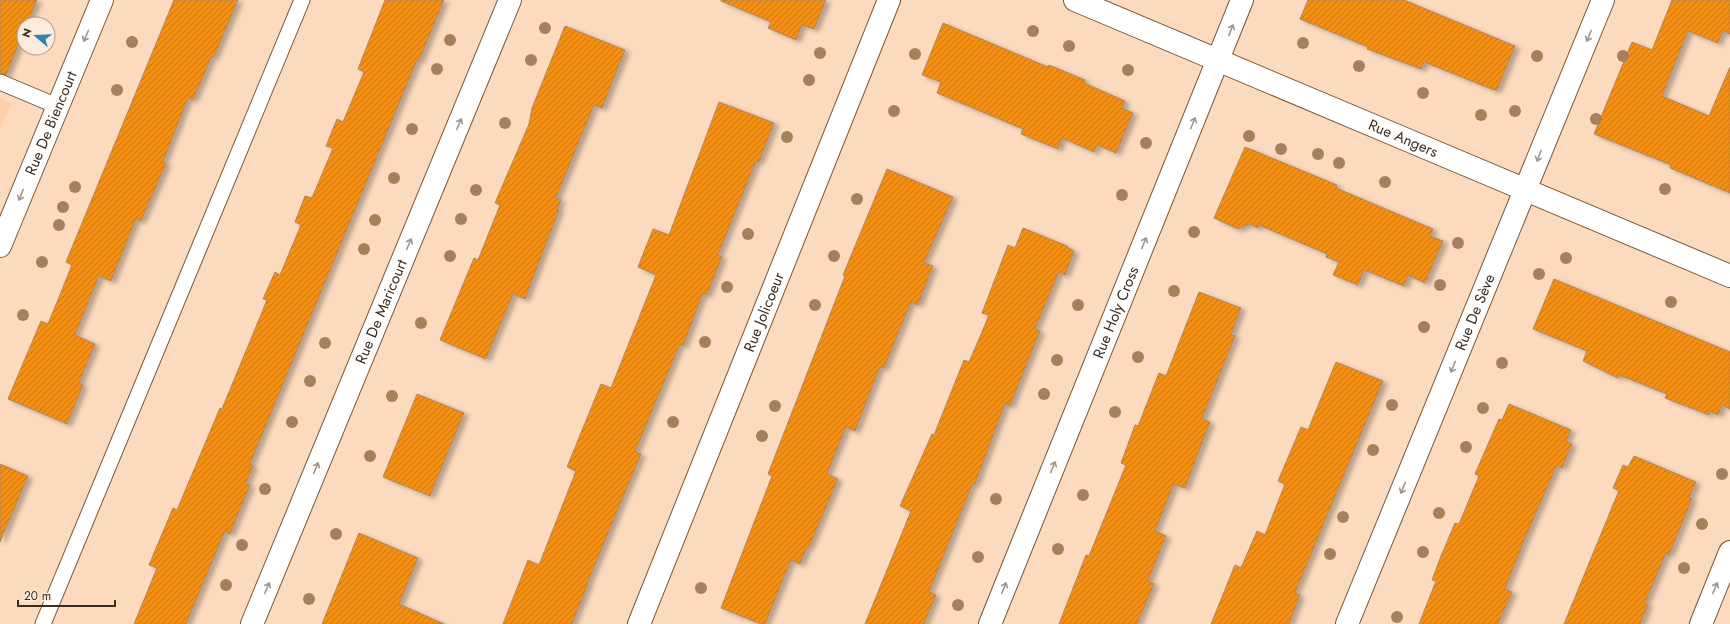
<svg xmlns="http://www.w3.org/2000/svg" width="1730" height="624" font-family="Jost,sans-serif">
<defs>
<pattern id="building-hatch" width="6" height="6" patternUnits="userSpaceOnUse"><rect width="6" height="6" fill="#f18f19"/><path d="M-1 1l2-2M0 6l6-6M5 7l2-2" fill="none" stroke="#c47516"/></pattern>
<filter id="shadow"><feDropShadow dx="4.5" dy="2.5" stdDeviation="2" flood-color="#0004"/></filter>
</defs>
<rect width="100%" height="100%" fill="#fbdabe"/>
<path fill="#ffd0a8" d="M 0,98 L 11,103 L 0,130 Z"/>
<path fill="url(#building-hatch)" stroke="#ac8767" filter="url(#shadow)" d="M 0,0 L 37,0 L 27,24 L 24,24 L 24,31 L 6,75 L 0,73 Z
M 174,0 L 238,0 L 214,57 L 212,56 L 193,100 L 188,98 L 163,162 L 166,164 L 141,221 L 136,219 L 111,281 L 99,276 L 75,335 L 95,344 L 79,383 L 83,385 L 67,424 L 8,399 L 41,321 L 48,324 L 72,265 L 66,262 Z
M 385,0 L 444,0 L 419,61 L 417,60 L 250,464 L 253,466 L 246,484 L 250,485 L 230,534 L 225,531 L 186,624 L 134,624 L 157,568 L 149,565 L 173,508 L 177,510 L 220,408 L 222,409 L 267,300 L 263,299 L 275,272 L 280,275 L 301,225 L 295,222 L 305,196 L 312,198 L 333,148 L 326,146 L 337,119 L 343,122 L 364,72 L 358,69 Z
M 721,0 L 826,0 L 814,29 L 802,25 L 796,40 L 768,28 L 771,22 L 721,1 Z
M 1308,0 L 1404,0 L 1515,46 L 1497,90 L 1494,89 L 1494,90 L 1424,62 L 1421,69 L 1367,49 L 1368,47 L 1300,19 Z
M 1672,0 L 1730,0 L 1730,34 L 1723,31 L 1718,43 L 1688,31 L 1662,96 L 1709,116 L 1730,67 L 1730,193 L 1670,168 L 1671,165 L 1594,134 L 1632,42 L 1652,50 Z
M 943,23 L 1048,67 L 1049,65 L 1085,80 L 1084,83 L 1125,101 L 1122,108 L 1133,113 L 1116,153 L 1097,145 L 1094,152 L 1062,138 L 1058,149 L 1021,134 L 1023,129 L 937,93 L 941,82 L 922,75 Z
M 565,26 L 625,50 L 602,108 L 594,105 L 556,198 L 561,200 L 557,209 L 559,210 L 525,299 L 513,294 L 486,359 L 440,340 L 474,258 L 478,260 L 500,205 L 495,203 L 529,124 L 532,108 Z
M 719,102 L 774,123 L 759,162 L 756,161 L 718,255 L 722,257 L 707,295 L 703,293 L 683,346 L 680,344 L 635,452 L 641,454 L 587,584 L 588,584 L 572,624 L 503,624 L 528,560 L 539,565 L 576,471 L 567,467 L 601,384 L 611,388 L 656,275 L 638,267 L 653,229 L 669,235 Z
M 1245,147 L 1337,185 L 1336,188 L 1433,229 L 1430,236 L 1443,241 L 1425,283 L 1408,275 L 1404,286 L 1364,270 L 1358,285 L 1333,275 L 1339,262 L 1326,257 L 1327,254 L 1259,225 L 1258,228 L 1249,224 L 1238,229 L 1214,218 Z
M 887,169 L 953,197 L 924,263 L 933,266 L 918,305 L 911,302 L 884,368 L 880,367 L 855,431 L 846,427 L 827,474 L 838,479 L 809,547 L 807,547 L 800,564 L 791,560 L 765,624 L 761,624 L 721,608 L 772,476 L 768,474 L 845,276 L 843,275 Z
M 1023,228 L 1067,246 L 1067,247 L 1074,251 L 1065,275 L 1059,272 L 1035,329 L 1040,331 L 1010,406 L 1005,404 L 975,484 L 973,483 L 929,592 L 936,595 L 924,624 L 865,624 L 911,511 L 900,506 L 932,434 L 934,435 L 964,360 L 969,362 L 979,339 L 989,315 L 982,313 L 1008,245 L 1015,248 Z
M 1554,279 L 1730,352 L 1730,409 L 1722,405 L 1718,415 L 1710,411 L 1709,415 L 1665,398 L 1667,394 L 1619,375 L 1618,378 L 1583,361 L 1587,351 L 1533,329 Z
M 1199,292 L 1241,308 L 1231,335 L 1235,336 L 1202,419 L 1210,422 L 1185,488 L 1174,484 L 1155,531 L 1166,536 L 1148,581 L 1154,584 L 1137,624 L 1059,624 L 1086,555 L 1089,556 L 1126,465 L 1121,463 L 1135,425 L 1138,426 L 1159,373 L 1166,376 Z
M 1336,362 L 1383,381 L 1295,593 L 1300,595 L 1289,624 L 1211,624 L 1235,565 L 1241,568 L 1257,531 L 1265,535 L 1285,484 L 1278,481 L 1301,427 L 1308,430 Z
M 417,394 L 464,413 L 430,496 L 383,477 Z
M 1509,404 L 1571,430 L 1566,441 L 1572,444 L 1562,468 L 1557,465 L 1526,536 L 1505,589 L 1512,592 L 1498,624 L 1419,624 L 1436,581 L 1432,580 L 1441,556 L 1455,523 L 1459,524 L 1479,476 L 1475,474 L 1499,419 L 1502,420 Z
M 1634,456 L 1696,482 L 1689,498 L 1692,499 L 1669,555 L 1666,553 L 1645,603 L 1648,605 L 1640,624 L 1564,624 L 1615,500 L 1619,491 L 1613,488 L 1623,465 L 1628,467 Z
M 0,464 L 28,476 L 0,542 Z
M 359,533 L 418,558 L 399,604 L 444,624 L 322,624 Z"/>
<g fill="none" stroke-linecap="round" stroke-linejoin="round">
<defs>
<path id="service" d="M 0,82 L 57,106
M 43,624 L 302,0"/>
<g id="minor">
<path id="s1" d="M 1075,0 C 1294,91 1511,185 1730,276"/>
<path id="s2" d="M 0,246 L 102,0"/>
<path id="s3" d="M 252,624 L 510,0"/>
<path id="s4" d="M 990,624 L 1242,0"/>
<path id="s5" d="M 1347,624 L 1603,0"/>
<path d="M 1701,624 L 1730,552"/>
</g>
<g id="tertiary">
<path id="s6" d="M 639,624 L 889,0"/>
</g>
</defs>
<use href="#service" stroke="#795638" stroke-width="17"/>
<use href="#minor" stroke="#795638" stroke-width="24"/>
<use href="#tertiary" stroke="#795638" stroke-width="24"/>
<use href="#service" stroke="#fff" stroke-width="15"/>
<use href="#minor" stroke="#fff" stroke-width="22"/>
<use href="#tertiary" stroke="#fff" stroke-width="22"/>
</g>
<g fill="#a5805d">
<circle cx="545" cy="28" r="6"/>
<circle cx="1033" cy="31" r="6"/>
<circle cx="450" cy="40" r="6"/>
<circle cx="132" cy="42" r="6"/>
<circle cx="1303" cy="43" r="6"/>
<circle cx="1069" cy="46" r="6"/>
<circle cx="820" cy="53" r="6"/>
<circle cx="915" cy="54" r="6"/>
<circle cx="1537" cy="56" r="6"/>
<circle cx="1623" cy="56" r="6"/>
<circle cx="531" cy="60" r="6"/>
<circle cx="1359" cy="66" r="6"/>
<circle cx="437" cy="69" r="6"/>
<circle cx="1128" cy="70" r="6"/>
<circle cx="809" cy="80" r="6"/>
<circle cx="117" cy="90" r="6"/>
<circle cx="1423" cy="93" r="6"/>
<circle cx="894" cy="111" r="6"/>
<circle cx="1515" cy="111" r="6"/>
<circle cx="1481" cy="115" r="6"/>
<circle cx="1596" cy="119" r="6"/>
<circle cx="505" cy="123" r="6"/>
<circle cx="412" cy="129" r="6"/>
<circle cx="1249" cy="136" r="6"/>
<circle cx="787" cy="137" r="6"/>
<circle cx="1146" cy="143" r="6"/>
<circle cx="1281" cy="149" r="6"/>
<circle cx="1318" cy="154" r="6"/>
<circle cx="1339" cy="163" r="6"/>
<circle cx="394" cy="178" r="6"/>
<circle cx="1385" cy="182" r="6"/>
<circle cx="75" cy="187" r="6"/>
<circle cx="1665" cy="189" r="6"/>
<circle cx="476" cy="190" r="6"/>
<circle cx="1122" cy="195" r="6"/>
<circle cx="857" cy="199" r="6"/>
<circle cx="63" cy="207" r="6"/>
<circle cx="461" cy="219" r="6"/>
<circle cx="375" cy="220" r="6"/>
<circle cx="59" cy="225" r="6"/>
<circle cx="1194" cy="232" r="6"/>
<circle cx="748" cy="234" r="6"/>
<circle cx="1458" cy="243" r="6"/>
<circle cx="364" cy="249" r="6"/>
<circle cx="450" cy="256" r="6"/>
<circle cx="834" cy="256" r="6"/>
<circle cx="1566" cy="258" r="6"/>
<circle cx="42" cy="262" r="6"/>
<circle cx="1539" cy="274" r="6"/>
<circle cx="1440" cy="285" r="6"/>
<circle cx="727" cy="287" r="6"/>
<circle cx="1174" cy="291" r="6"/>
<circle cx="1671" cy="302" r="6"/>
<circle cx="815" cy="305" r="6"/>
<circle cx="1078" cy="305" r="6"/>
<circle cx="23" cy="315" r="6"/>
<circle cx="421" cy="323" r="6"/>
<circle cx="1424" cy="327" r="6"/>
<circle cx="705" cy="342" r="6"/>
<circle cx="325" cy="343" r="6"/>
<circle cx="1138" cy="357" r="6"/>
<circle cx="1057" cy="360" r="6"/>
<circle cx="1502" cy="363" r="6"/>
<circle cx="310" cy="381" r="6"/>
<circle cx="1044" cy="394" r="6"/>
<circle cx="392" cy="396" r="6"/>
<circle cx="1392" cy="405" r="6"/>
<circle cx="775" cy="406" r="6"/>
<circle cx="1483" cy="408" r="6"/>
<circle cx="1115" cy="412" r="6"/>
<circle cx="292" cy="422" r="6"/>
<circle cx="673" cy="422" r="6"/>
<circle cx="762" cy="436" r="6"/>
<circle cx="1466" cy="447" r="6"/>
<circle cx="1373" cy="450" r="6"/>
<circle cx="370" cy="456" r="6"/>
<circle cx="1722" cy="474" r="6"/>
<circle cx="265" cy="489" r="6"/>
<circle cx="1083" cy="495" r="6"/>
<circle cx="996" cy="499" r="6"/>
<circle cx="1439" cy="513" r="6"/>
<circle cx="1343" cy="517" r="6"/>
<circle cx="1702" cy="524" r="6"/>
<circle cx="336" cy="534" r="6"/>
<circle cx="242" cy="545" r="6"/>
<circle cx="1058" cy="549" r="6"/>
<circle cx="1423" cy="552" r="6"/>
<circle cx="1330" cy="554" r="6"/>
<circle cx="978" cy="557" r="6"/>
<circle cx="1684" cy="568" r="6"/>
<circle cx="226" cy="585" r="6"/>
<circle cx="701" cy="588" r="6"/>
<circle cx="309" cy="599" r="6"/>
<circle cx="958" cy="605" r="6"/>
<circle cx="1397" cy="617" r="6"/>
</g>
<defs><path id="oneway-shaft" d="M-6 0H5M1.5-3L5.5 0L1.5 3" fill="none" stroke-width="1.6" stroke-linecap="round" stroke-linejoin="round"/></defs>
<g stroke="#9e968f">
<use href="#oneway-shaft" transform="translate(1231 30) rotate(-69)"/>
<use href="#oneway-shaft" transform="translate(86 36) rotate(113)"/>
<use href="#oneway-shaft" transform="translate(1589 36) rotate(112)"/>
<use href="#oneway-shaft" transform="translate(1193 123) rotate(-68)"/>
<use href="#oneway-shaft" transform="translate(459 124) rotate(-67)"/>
<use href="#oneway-shaft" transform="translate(1539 156) rotate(111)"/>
<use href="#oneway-shaft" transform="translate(21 195) rotate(112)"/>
<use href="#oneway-shaft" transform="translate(1144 243) rotate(-68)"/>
<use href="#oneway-shaft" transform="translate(409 244) rotate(-67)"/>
<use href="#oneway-shaft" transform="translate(1453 367) rotate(112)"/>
<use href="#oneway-shaft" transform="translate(1053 467) rotate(-68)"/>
<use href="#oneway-shaft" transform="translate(316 468) rotate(-67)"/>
<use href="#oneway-shaft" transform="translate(1403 488) rotate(112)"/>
<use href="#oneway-shaft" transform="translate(267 588) rotate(-67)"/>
<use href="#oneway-shaft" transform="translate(1004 588) rotate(-68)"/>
<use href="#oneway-shaft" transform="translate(1715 588) rotate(-68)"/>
</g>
<g text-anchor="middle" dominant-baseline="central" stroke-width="3" stroke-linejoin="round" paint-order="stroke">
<g font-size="15" fill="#3c2d1f" stroke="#fbebdd">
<text stroke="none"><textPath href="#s2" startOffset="133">Rue De Biencourt</textPath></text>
<text stroke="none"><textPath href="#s1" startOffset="356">Rue Angers</textPath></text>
<text stroke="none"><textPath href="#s3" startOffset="338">Rue De Maricourt</textPath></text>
<text stroke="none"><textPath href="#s6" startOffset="336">Rue Jolicoeur</textPath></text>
<text stroke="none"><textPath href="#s4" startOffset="336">Rue Holy Cross</textPath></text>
<text stroke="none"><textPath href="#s5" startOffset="337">Rue De Sève</textPath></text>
</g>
</g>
<g transform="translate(36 36) rotate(289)"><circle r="19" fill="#fbebdd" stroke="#af9f91"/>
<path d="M0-3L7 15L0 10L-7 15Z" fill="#347fb2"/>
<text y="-6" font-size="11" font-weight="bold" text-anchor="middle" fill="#3c2d1f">N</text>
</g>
<path d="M18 600v6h97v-6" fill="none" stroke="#3c2d1f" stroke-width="2"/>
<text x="24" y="600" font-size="12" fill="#3c2d1f" stroke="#fbebdd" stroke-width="3" paint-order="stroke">20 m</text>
</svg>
